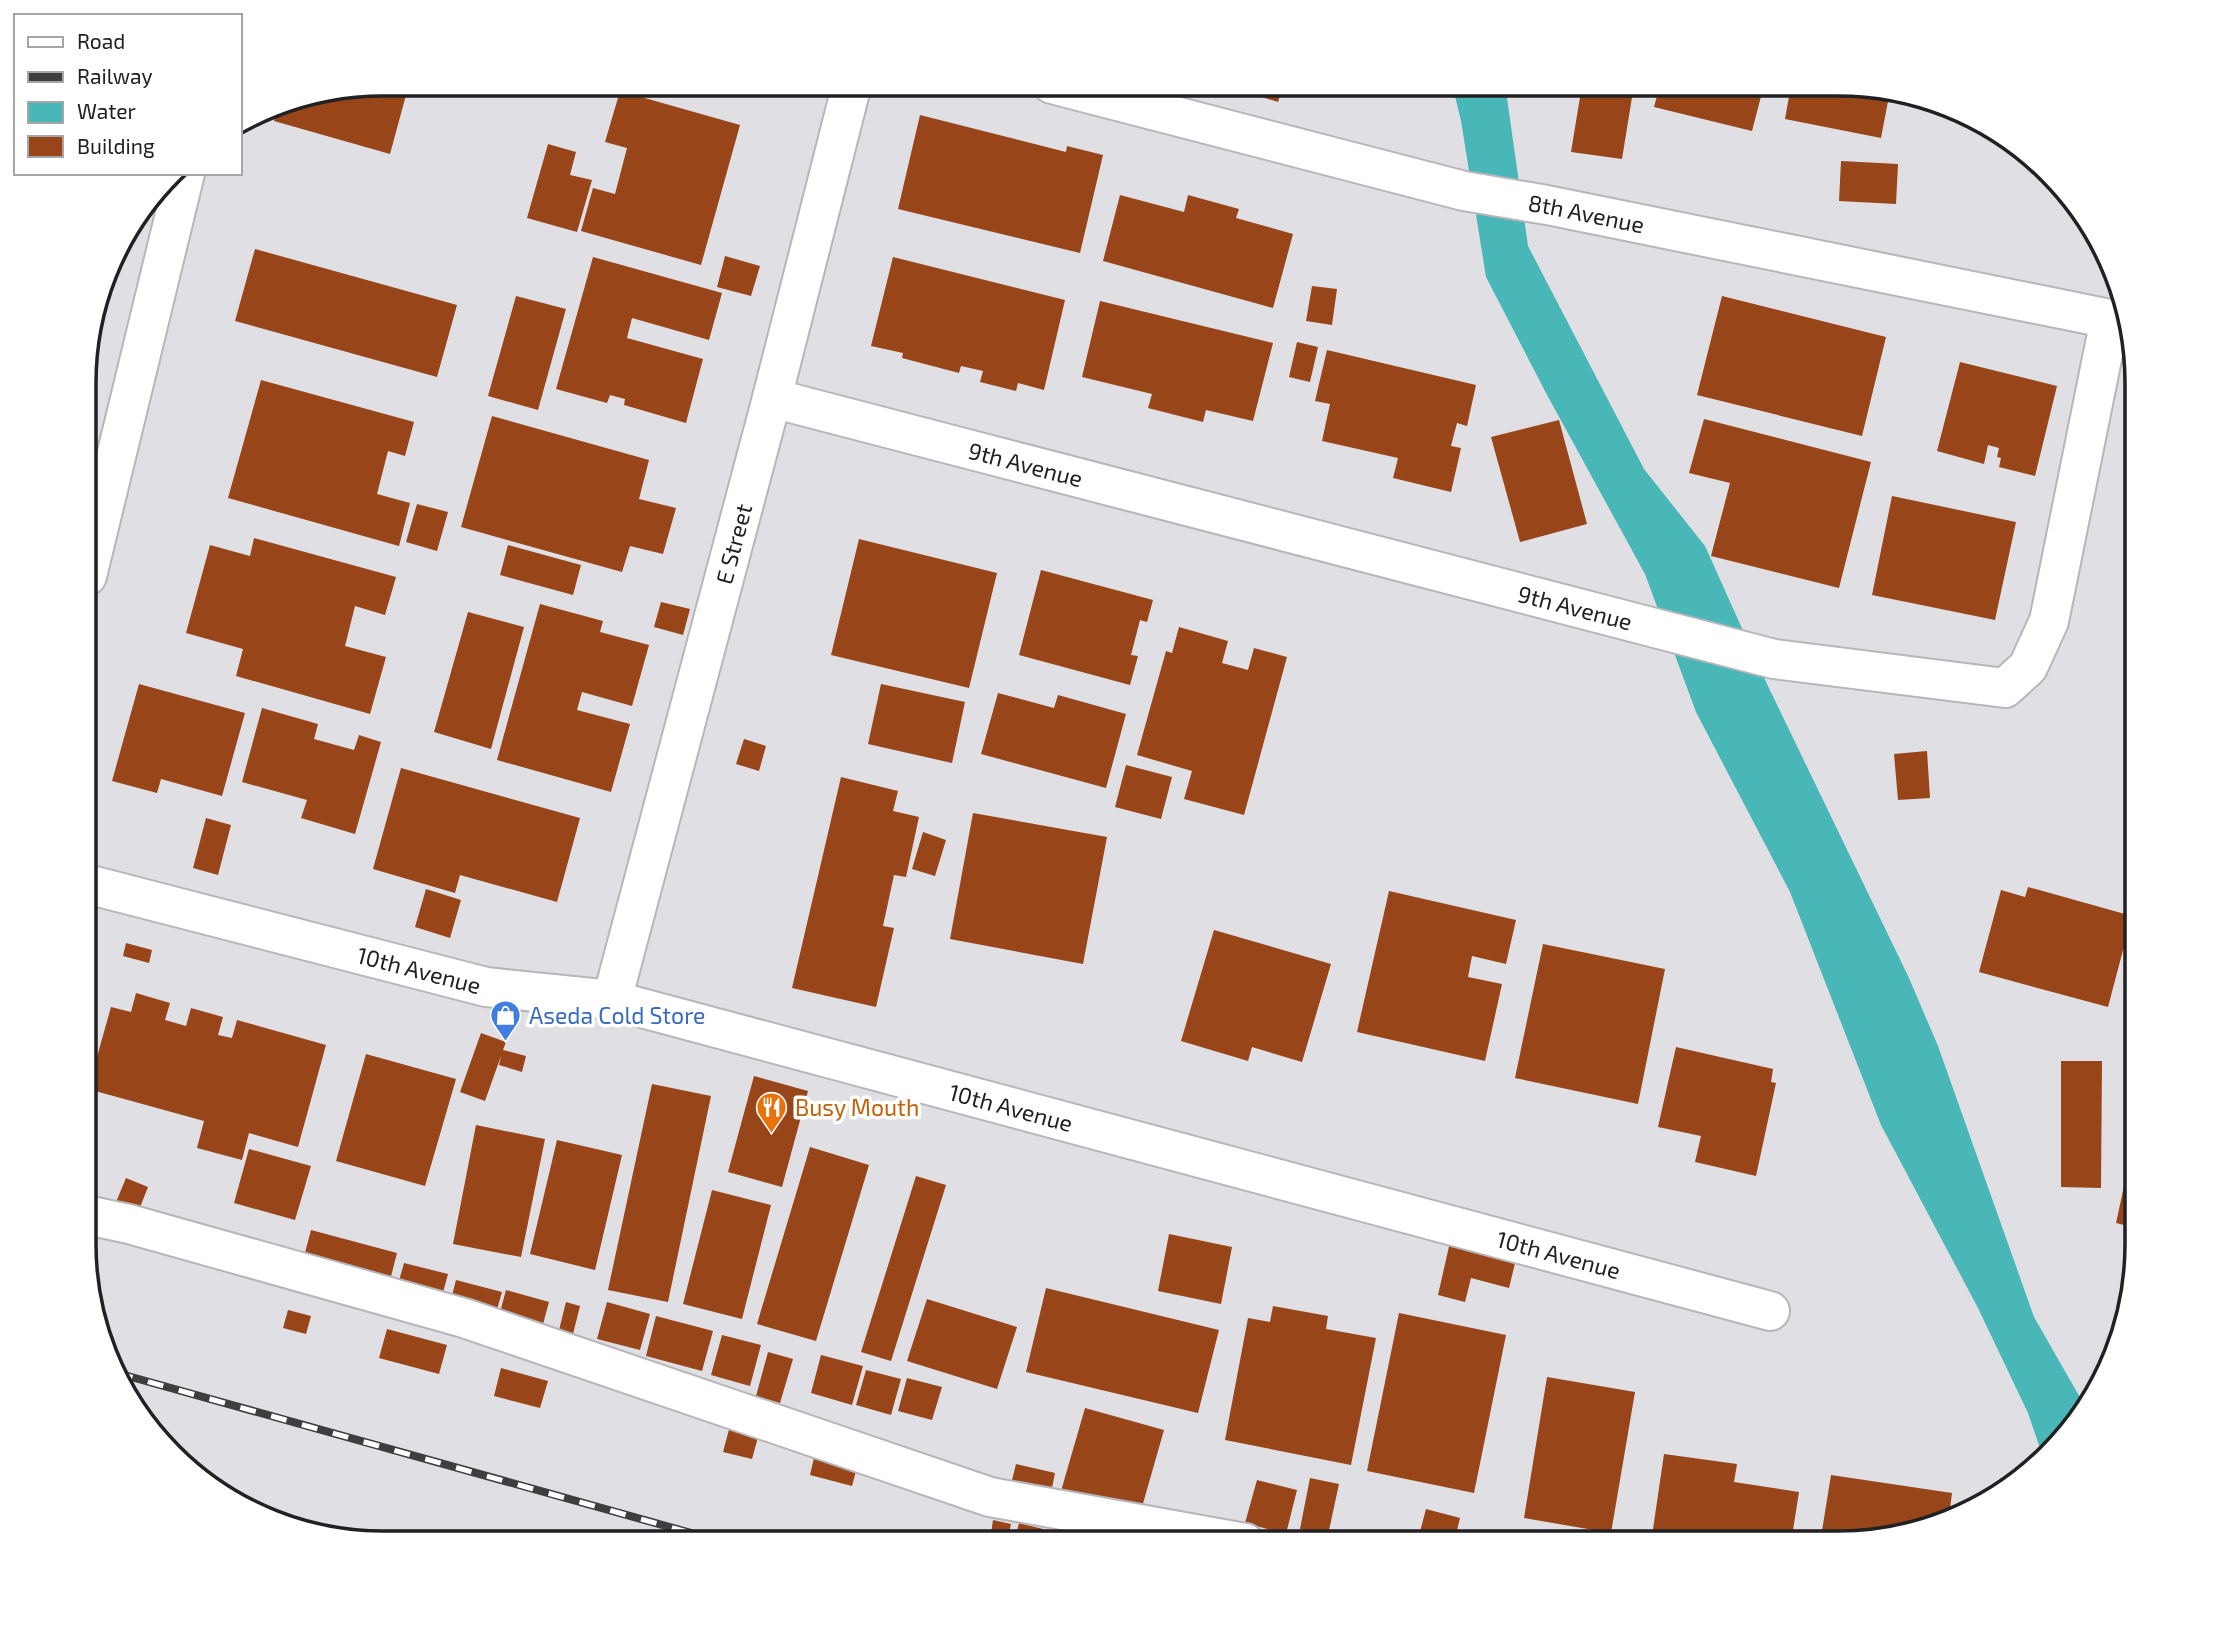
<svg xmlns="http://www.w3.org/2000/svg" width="2221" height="1627" font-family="'Exo 2',sans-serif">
<rect width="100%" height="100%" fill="#dfdfe4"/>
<path fill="#49b7b8" d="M 1452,84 L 1505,84 L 1528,246 L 1644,469 L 1705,546 L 1767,684 L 1909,978 L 1938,1046 L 2034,1317 L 2086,1408 L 2075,1426 L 2042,1454 L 2028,1413 L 1978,1308 L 1881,1125 L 1790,892 L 1696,712 L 1645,574 L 1546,393 L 1486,277 L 1461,121 Z"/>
<path fill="#99451a" d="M 383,84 L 409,84 L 390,154 L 274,121 L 278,105 Z
M 1255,84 L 1284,84 L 1278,102 L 1252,94 Z
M 1582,85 L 1634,85 L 1622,159 L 1571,152 Z
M 1660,85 L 1764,85 L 1752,131 L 1654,107 Z
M 1791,85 L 1857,85 L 1890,91 L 1881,138 L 1785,119 Z
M 620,91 L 740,125 L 701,265 L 581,231 L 593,188 L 615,194 L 627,148 L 605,142 Z
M 920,115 L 1066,152 L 1067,146 L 1103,155 L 1080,253 L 898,209 Z
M 548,144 L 576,152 L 570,175 L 592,180 L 577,232 L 527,218 Z
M 1841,161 L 1898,164 L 1896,204 L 1839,201 Z
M 1120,195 L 1184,212 L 1188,195 L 1239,209 L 1236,218 L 1293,234 L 1273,308 L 1103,261 Z
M 255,249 L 457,305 L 437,377 L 235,321 Z
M 725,256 L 760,266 L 751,296 L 717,287 Z
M 593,257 L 722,293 L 709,340 L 632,318 L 627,338 L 703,359 L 686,423 L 624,405 L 625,399 L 610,395 L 607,403 L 556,389 Z
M 893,257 L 1065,300 L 1044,390 L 1018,383 L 1016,391 L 980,382 L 983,371 L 961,366 L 959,373 L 902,358 L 903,353 L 871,346 Z
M 110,268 L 115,269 L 87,367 L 87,345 Z
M 1312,286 L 1337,289 L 1332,325 L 1306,321 Z
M 516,296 L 566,309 L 538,410 L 488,396 Z
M 1722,296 L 1886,337 L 1862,436 L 1697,395 Z
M 1100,301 L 1273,343 L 1253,421 L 1206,410 L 1203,422 L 1148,408 L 1152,394 L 1082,377 Z
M 1297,342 L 1318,347 L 1310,382 L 1289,377 Z
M 1327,350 L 1476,385 L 1467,426 L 1457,423 L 1451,446 L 1461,448 L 1451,492 L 1393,478 L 1398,458 L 1322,441 L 1330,404 L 1315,401 Z
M 1960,362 L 2057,386 L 2035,476 L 1999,467 L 2001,458 L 1997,457 L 1999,448 L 1988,445 L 1984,464 L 1937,451 Z
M 261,380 L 414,422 L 405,456 L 388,451 L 377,494 L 410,503 L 399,546 L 228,498 Z
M 492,416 L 649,460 L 639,499 L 676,508 L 663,554 L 630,546 L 622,572 L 461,527 Z
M 1704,419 L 1871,462 L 1839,588 L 1711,556 L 1730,483 L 1689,473 Z
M 1559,420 L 1587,524 L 1520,542 L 1491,437 Z
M 1892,496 L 2016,522 L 1995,620 L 1872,595 Z
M 417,504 L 448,512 L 437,551 L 406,542 Z
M 254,538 L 396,577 L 385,615 L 355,606 L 345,646 L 386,657 L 370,714 L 236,676 L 243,649 L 186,633 L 210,545 L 250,556 Z
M 859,539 L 997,573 L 969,688 L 831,655 Z
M 508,545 L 581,565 L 573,595 L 500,575 Z
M 1041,570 L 1153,600 L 1147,622 L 1140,620 L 1131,655 L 1138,656 L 1130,685 L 1019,655 Z
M 661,602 L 690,609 L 683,635 L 654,627 Z
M 540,604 L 603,621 L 600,632 L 649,645 L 632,706 L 582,692 L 577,710 L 630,724 L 611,792 L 497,760 Z
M 468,612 L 524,627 L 491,749 L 434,732 Z
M 1179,627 L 1228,641 L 1222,663 L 1248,670 L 1254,648 L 1287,657 L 1244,815 L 1184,799 L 1192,771 L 1137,755 L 1166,651 L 1172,653 Z
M 139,684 L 245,713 L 222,796 L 161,779 L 157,793 L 112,781 Z
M 881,684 L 965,702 L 952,763 L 868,744 Z
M 998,693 L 1054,708 L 1058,695 L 1126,714 L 1106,788 L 981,754 Z
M 262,708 L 318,724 L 314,739 L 354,750 L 359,735 L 381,742 L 355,834 L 301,818 L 307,800 L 242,782 Z
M 744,739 L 766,746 L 759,771 L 736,764 Z
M 1927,751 L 1930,798 L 1898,800 L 1894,754 Z
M 1126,765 L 1172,777 L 1161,819 L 1115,807 Z
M 401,768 L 580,818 L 557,902 L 460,875 L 455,893 L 373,869 Z
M 841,777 L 898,791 L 893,811 L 919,817 L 906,877 L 894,875 L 883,926 L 894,928 L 876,1007 L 792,988 Z
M 973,813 L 1107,837 L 1083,964 L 950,939 Z
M 206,818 L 231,825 L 218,875 L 193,868 Z
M 923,832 L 946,840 L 935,876 L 912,869 Z
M 2028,887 L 2132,916 L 2108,1007 L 1979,972 L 2001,890 L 2025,897 Z
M 426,889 L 461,900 L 450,938 L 415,927 Z
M 1389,891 L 1516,920 L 1506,964 L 1472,956 L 1468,977 L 1502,984 L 1485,1061 L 1357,1032 Z
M 1214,930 L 1331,964 L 1302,1062 L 1252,1047 L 1248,1061 L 1181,1041 Z
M 126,943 L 152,950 L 149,963 L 123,956 Z
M 1543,944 L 1665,969 L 1638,1104 L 1515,1078 Z
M 136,993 L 170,1003 L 165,1020 L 186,1026 L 191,1008 L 223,1017 L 218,1035 L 232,1038 L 237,1020 L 326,1045 L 298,1147 L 249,1133 L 242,1160 L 197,1148 L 204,1121 L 88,1089 L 111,1007 L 131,1012 Z
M 481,1033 L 506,1042 L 503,1050 L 526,1056 L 522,1072 L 499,1065 L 501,1056 L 485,1101 L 460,1092 Z
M 1676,1047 L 1773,1069 L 1771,1082 L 1776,1083 L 1756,1176 L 1695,1162 L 1701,1136 L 1658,1127 Z
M 366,1054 L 456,1079 L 425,1186 L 336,1161 Z
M 2061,1061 L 2102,1061 L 2101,1188 L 2061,1187 Z
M 754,1076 L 808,1091 L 782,1187 L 728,1172 Z
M 652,1084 L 711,1096 L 668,1302 L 608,1290 Z
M 476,1125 L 545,1139 L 521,1257 L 453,1244 Z
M 2135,1135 L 2136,1135 L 2136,1228 L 2116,1223 Z
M 557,1140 L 622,1155 L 595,1270 L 530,1254 Z
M 810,1147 L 869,1165 L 816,1341 L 757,1324 Z
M 249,1149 L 311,1166 L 295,1220 L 234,1203 Z
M 916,1176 L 946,1185 L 891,1361 L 861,1352 Z
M 126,1178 L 148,1187 L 137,1215 L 114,1207 Z
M 712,1190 L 771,1205 L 742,1319 L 683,1304 Z
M 311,1230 L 397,1253 L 388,1288 L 302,1264 Z
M 1169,1234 L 1232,1247 L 1221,1304 L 1158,1291 Z
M 1450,1242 L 1516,1259 L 1509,1288 L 1471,1278 L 1465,1302 L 1438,1295 Z
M 404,1263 L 448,1274 L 441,1300 L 397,1288 Z
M 456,1280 L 502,1292 L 494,1320 L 449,1307 Z
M 1046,1288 L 1219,1330 L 1198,1413 L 1026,1372 Z
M 506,1290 L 549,1302 L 542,1328 L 499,1316 Z
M 927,1299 L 1017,1327 L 997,1389 L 907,1361 Z
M 566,1302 L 580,1306 L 573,1334 L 559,1330 Z
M 607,1302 L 650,1314 L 640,1350 L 597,1339 Z
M 1273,1306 L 1328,1316 L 1326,1329 L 1376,1338 L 1351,1465 L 1225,1440 L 1248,1318 L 1270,1322 Z
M 288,1310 L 311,1316 L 306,1334 L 283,1328 Z
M 1399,1313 L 1506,1335 L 1474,1493 L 1367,1471 Z
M 656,1316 L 713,1331 L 702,1371 L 646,1356 Z
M 387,1329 L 447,1345 L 439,1374 L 379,1358 Z
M 722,1335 L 761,1345 L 750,1386 L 711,1375 Z
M 768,1352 L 793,1359 L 780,1403 L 756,1396 Z
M 821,1355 L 863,1366 L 852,1405 L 811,1393 Z
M 501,1368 L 548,1381 L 540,1408 L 494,1396 Z
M 866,1370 L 901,1379 L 891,1415 L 856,1405 Z
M 1547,1377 L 1635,1392 L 1611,1533 L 1524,1518 Z
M 907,1378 L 942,1387 L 932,1420 L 898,1411 Z
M 1085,1408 L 1164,1430 L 1138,1521 L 1059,1498 Z
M 731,1422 L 760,1430 L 752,1459 L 723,1452 Z
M 817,1445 L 860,1456 L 852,1486 L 810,1475 Z
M 1664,1454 L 1737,1464 L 1734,1482 L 1799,1492 L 1791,1543 L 1651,1543 Z
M 1016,1464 L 1055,1473 L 1051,1493 L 1011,1484 Z
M 1831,1475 L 1952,1493 L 1949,1517 L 1838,1543 L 1820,1543 Z
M 1310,1478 L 1339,1484 L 1328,1535 L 1300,1529 Z
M 1257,1480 L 1297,1490 L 1286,1534 L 1245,1523 Z
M 1426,1509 L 1460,1518 L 1454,1543 L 1417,1543 Z
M 993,1520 L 1011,1524 L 1008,1538 L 991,1534 Z
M 1019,1523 L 1043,1529 L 1039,1543 L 1014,1543 Z
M 363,1530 L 385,1540 L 384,1542 L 358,1541 Z
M 405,1535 L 429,1542 L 403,1542 Z
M 1508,1536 L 1530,1542 L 1530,1543 L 1506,1543 Z"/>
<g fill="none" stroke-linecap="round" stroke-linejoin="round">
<defs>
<g id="minor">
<path id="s1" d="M 1052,84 L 1464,191 L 1547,205 L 2125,322"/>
<path id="s2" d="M 772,398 L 1774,659 L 2005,688 L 2028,667 L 2049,621 L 2110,319"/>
<path d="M 87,576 L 185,173"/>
<path id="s3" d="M 87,884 L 486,987 L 612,1000 L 1770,1311"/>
<path id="s4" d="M 612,1000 L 772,398 L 852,84"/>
<path d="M 87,1215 L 129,1224 L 464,1318 L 990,1497 L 1245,1543"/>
</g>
</defs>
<use href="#minor" stroke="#b6b6bb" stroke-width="42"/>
<use href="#minor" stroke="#fff" stroke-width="38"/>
<defs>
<path id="rail" d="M 117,1373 L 727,1543"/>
</defs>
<use href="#rail" stroke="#3e3e40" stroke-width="8"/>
<use href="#rail" stroke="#fff" stroke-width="5" stroke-dasharray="16" stroke-linecap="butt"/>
</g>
<defs>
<symbol id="shop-pin" viewBox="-11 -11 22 30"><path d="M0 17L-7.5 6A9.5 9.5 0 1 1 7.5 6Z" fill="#3f7fe0" stroke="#fff"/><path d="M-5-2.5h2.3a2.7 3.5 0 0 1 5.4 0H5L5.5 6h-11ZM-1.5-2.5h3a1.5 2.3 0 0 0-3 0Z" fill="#fff"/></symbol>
<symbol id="restaurant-pin" viewBox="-11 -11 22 30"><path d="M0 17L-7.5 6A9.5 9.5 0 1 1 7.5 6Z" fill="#e8710a" stroke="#fff"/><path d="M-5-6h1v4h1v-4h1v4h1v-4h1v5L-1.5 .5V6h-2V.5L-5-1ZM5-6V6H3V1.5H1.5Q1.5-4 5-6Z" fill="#fff"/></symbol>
</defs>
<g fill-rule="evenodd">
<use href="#shop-pin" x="488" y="998" width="35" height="47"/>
<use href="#restaurant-pin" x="754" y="1090" width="35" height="47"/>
</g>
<g text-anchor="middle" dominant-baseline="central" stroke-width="7" stroke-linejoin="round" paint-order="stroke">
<g font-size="23" fill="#212123" stroke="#fff">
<text stroke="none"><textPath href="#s1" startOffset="550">8th Avenue</textPath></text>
<text stroke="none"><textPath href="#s2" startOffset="262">9th Avenue</textPath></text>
<text stroke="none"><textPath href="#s4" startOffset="472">E Street</textPath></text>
<text stroke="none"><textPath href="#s2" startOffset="830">9th Avenue</textPath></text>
<text stroke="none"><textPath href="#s3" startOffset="343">10th Avenue</textPath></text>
<text stroke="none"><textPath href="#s3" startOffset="952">10th Avenue</textPath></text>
<text stroke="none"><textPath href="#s3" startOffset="1519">10th Avenue</textPath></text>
</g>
<g font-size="23" fill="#366cbe" stroke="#fff" text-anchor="start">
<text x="529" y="1015">Aseda Cold Store</text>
</g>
<g font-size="23" fill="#c56008" stroke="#fff" text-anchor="start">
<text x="795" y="1107">Busy Mouth</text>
</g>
</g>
<path d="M0 0H2221V1627H0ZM383 96H1838A287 287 0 0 1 2125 383V1244A287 287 0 0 1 1838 1531H383A287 287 0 0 1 96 1244V383A287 287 0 0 1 383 96Z" fill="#fff" fill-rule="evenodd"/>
<path fill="none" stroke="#212123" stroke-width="3.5" d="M383 96H1838A287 287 0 0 1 2125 383V1244A287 287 0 0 1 1838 1531H383A287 287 0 0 1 96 1244V383A287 287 0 0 1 383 96Z"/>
<rect x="14" y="14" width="228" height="161" fill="#ffffff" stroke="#a6a6a7" stroke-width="2"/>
<rect x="28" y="37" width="35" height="10" fill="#ffffff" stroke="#a6a6a7" stroke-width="2"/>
<text x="77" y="49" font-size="21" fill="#212123">Road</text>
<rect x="28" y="72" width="35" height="10" fill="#3e3e40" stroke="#a6a6a7" stroke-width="2"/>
<text x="77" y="84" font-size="21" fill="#212123">Railway</text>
<rect x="28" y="102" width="35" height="21" fill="#49b7b8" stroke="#a6a6a7" stroke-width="2"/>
<text x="77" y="119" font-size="21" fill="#212123">Water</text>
<rect x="28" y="136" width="35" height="21" fill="#99451a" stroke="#a6a6a7" stroke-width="2"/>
<text x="77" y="154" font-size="21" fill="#212123">Building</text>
</svg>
